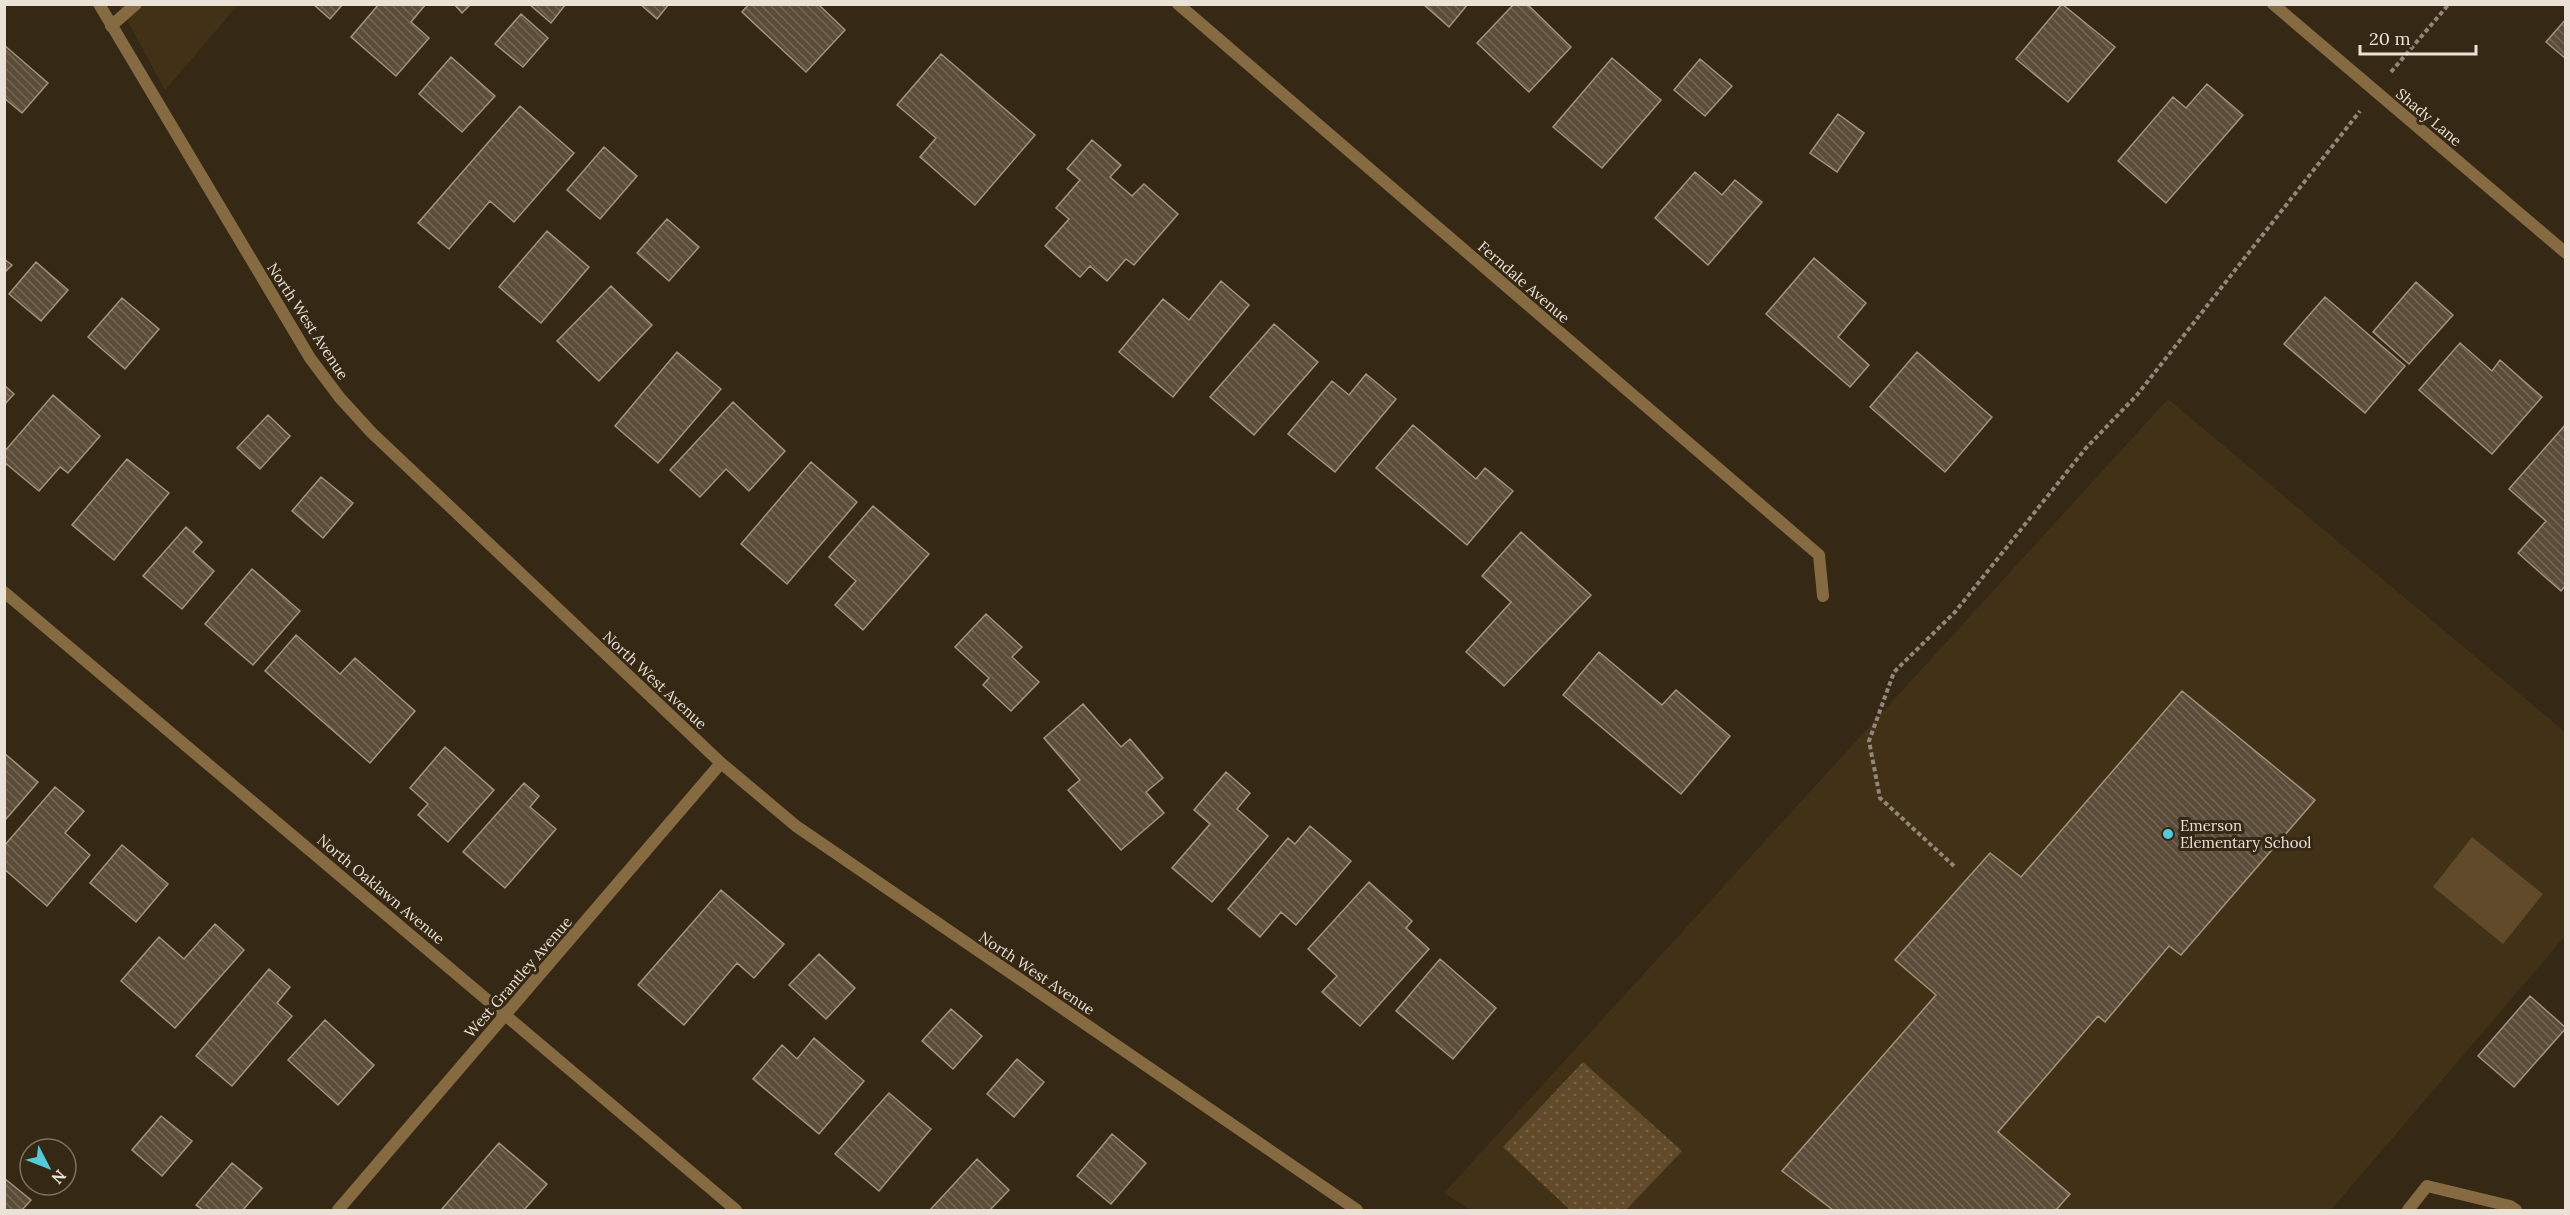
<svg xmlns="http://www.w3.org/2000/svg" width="2570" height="1215" font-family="Lora,serif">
<defs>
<pattern id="park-dots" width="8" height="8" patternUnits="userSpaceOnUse" patternTransform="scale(1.5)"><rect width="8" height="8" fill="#604a29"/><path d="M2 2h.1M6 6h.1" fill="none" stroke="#776447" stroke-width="1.8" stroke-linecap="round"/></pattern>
<pattern id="building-back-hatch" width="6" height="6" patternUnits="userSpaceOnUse" patternTransform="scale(1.5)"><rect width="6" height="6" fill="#5b4d39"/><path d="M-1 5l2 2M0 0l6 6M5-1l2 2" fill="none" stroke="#736655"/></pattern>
</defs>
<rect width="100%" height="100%" fill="#352815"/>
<path fill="#413117" d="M 119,5 L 238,5 L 165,90 Z
M 2168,399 L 2565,732 L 2565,936 L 2331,1210 L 1470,1210 L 1444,1193 Z"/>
<path fill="#604a29" d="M 2472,837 L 2543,894 L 2503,944 L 2433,887 Z"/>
<path fill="url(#park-dots)" d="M 1583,1062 L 1682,1151 L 1626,1210 L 1570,1210 L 1503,1147 Z"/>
<path fill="url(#building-back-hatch)" stroke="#a3937d" stroke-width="1.5" d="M 313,4 L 343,4 L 330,19 Z
M 379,4 L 426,4 L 411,22 L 429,38 L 396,76 L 351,37 Z
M 454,4 L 471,4 L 462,13 Z
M 529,4 L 566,4 L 551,23 Z
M 640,4 L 669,4 L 657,19 Z
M 749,4 L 818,4 L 845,30 L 806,72 L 742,12 Z
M 1423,4 L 1468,4 L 1449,27 Z
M 1514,4 L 1527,4 L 1571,47 L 1529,92 L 1477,43 Z
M 2062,4 L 2115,47 L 2068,102 L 2016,59 Z
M 521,14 L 548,38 L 523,67 L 495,44 Z
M 2566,19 L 2566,59 L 2546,42 Z
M 4,45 L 48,83 L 22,113 L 4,98 Z
M 941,54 L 1035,135 L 975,205 L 920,157 L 936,138 L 897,105 Z
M 451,57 L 495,96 L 462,132 L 419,94 Z
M 1612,58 L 1661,100 L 1602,168 L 1553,127 Z
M 1700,59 L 1732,86 L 1705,116 L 1674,90 Z
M 2207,84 L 2243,115 L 2166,203 L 2118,161 L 2173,97 L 2186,108 Z
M 520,106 L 574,153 L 514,222 L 490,201 L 449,249 L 418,223 Z
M 1838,114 L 1864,133 L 1837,172 L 1810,153 Z
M 1092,140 L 1121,165 L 1110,177 L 1132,196 L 1144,184 L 1178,214 L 1134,265 L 1126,259 L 1107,281 L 1090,266 L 1080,277 L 1045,246 L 1069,219 L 1056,208 L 1080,180 L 1067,169 Z
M 604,147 L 637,176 L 600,219 L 567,190 Z
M 1695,172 L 1722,195 L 1735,180 L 1762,202 L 1708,265 L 1655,218 Z
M 667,219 L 699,247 L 669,281 L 637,253 Z
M 547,231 L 589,267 L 541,323 L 499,287 Z
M 1814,258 L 1866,303 L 1838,337 L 1869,365 L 1850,387 L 1766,314 Z
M 4,259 L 12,265 L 4,273 Z
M 36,262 L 68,290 L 41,321 L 9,294 Z
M 1221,281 L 1249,305 L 1173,397 L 1119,352 L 1163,299 L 1189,320 Z
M 2416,282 L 2453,315 L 2409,364 L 2373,332 Z
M 611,286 L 652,325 L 599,381 L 557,341 Z
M 2325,297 L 2405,366 L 2365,413 L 2284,344 Z
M 122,298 L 159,329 L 125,369 L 88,337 Z
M 1274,324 L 1318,362 L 1254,435 L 1210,397 Z
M 2460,343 L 2492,371 L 2500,360 L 2542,397 L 2492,454 L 2419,390 Z
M 677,352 L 721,389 L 658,463 L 615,426 Z
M 1917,352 L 1992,417 L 1945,472 L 1870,407 Z
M 1366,374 L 1396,399 L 1335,472 L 1288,434 L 1332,381 L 1349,395 Z
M 4,385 L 14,394 L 4,405 Z
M 53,395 L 100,436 L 68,473 L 60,467 L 39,491 L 4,462 L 4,452 Z
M 733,402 L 785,451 L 749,491 L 726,469 L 700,497 L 670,470 Z
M 268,415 L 290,436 L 260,469 L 237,448 Z
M 2566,424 L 2566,585 L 2561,591 L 2518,553 L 2546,521 L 2509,489 Z
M 1413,425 L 1476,479 L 1485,468 L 1513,491 L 1467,545 L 1376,468 Z
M 127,459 L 169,493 L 114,560 L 72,525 Z
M 811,462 L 857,502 L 787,584 L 741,544 Z
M 321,477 L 353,503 L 323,538 L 292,511 Z
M 873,506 L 929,554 L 863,630 L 835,605 L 856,581 L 829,557 Z
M 186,527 L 202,542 L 193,552 L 214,571 L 182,609 L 143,576 Z
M 1521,532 L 1591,595 L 1504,686 L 1466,652 L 1511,602 L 1482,576 Z
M 252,569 L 300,611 L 253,665 L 205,624 Z
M 986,614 L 1022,647 L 1012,657 L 1039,682 L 1011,711 L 983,685 L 989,678 L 955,647 Z
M 296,635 L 340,674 L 355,658 L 415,711 L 370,763 L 265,671 Z
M 1599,652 L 1662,705 L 1676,690 L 1730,736 L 1681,794 L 1563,695 Z
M 2182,691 L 2315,800 L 2181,955 L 2169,946 L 2105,1022 L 2098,1016 L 1998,1132 L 2070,1194 L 2056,1210 L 1833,1210 L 1782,1171 L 1936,995 L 1895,960 L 1990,853 L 2021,877 Z
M 1083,704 L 1121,747 L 1130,739 L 1163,778 L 1146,792 L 1164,813 L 1121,850 L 1068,790 L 1080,780 L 1044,738 Z
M 445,747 L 494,790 L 448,842 L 418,815 L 428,804 L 410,788 Z
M 4,753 L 38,782 L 6,819 L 4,818 Z
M 1226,772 L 1250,793 L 1237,809 L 1268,836 L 1212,902 L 1172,868 L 1210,824 L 1194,810 Z
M 524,783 L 539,796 L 530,807 L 556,829 L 505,888 L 463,852 Z
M 55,787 L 84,811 L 65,833 L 90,855 L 47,906 L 4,869 L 4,846 Z
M 1310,826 L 1351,861 L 1296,925 L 1281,912 L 1260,937 L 1228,909 L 1288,838 L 1295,844 Z
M 122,845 L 168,884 L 136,922 L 90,883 Z
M 1369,882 L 1412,921 L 1406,928 L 1429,949 L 1360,1026 L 1322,992 L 1337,976 L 1308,949 Z
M 721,890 L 784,944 L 754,978 L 737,963 L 684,1025 L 638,985 Z
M 215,924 L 244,950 L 175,1028 L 121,981 L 159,937 L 184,959 Z
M 819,954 L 855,988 L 826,1019 L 789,985 Z
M 1440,959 L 1496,1008 L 1453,1059 L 1396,1011 Z
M 269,969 L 290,987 L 277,1003 L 292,1016 L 232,1086 L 196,1056 Z
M 2530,996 L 2566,1028 L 2514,1087 L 2478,1056 Z
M 951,1009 L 982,1036 L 953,1069 L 922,1041 Z
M 325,1020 L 374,1065 L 338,1105 L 288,1060 Z
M 814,1038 L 864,1081 L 819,1134 L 753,1079 L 782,1045 L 797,1059 Z
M 1017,1059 L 1044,1082 L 1014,1117 L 987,1094 Z
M 889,1093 L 931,1129 L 879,1191 L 835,1154 Z
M 161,1116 L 192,1141 L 162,1176 L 132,1150 Z
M 1112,1134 L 1146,1163 L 1111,1204 L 1077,1176 Z
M 499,1143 L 547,1184 L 524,1210 L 441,1210 Z
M 977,1159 L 1009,1190 L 990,1210 L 930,1210 Z
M 232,1163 L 262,1188 L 243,1210 L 203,1210 L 196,1205 Z
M 4,1178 L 31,1200 L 22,1210 L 4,1210 Z"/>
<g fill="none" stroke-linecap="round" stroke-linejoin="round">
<path stroke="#918677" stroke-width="4" stroke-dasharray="4.5 3" stroke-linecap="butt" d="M 2391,72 L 2449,4
M 1954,866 L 1880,798 L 1869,741 L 1894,672 L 1955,612 L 2086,448 L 2137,395 L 2360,111"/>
<path stroke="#866a41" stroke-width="12" d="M 111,26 L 136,4
M 2408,1210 L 2427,1186 L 2510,1206 L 2516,1210"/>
<path stroke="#866a41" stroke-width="12" d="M 99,4 L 310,358 L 340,398 L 372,433 L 721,763 L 796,826 L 1357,1210
M 1178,4 L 1819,555 L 1823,596
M 2273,4 L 2566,253
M 4,592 L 736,1210
M 338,1210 L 721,763"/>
</g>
<circle fill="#53cbda" stroke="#352815" stroke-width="2" cx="2168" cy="834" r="6"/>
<g text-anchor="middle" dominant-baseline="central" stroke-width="6" stroke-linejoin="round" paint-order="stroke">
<g font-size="15" fill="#eae2d6" stroke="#352815">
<text transform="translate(2429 117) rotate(40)">Shady Lane</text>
<text transform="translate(1524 282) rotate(41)">Ferndale Avenue</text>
<text transform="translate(308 321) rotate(57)">North West Avenue</text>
<text transform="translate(655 680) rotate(43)">North West Avenue</text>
<text transform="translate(381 889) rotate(40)">North Oaklawn Avenue</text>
<text transform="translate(1037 973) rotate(34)">North West Avenue</text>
<text transform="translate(518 977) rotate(-49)">West Grantley Avenue</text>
</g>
<g font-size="15" fill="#eae2d6" stroke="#352815" text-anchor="start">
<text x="2180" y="825">Emerson<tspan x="2180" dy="17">Elementary School</tspan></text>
</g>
</g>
<rect width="2570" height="1215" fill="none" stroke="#eae2d6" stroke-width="12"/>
<g transform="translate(48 1167) rotate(132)"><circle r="28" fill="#352815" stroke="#7d7262" stroke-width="1.5"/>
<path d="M0-4.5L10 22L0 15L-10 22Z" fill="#53cbda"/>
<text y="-9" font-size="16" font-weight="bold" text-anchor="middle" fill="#eae2d6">N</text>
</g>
<path d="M2360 45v9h116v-9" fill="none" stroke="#eae2d6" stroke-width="3"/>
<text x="2369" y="45" font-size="18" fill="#eae2d6" stroke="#352815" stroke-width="4.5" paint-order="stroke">20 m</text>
</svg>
